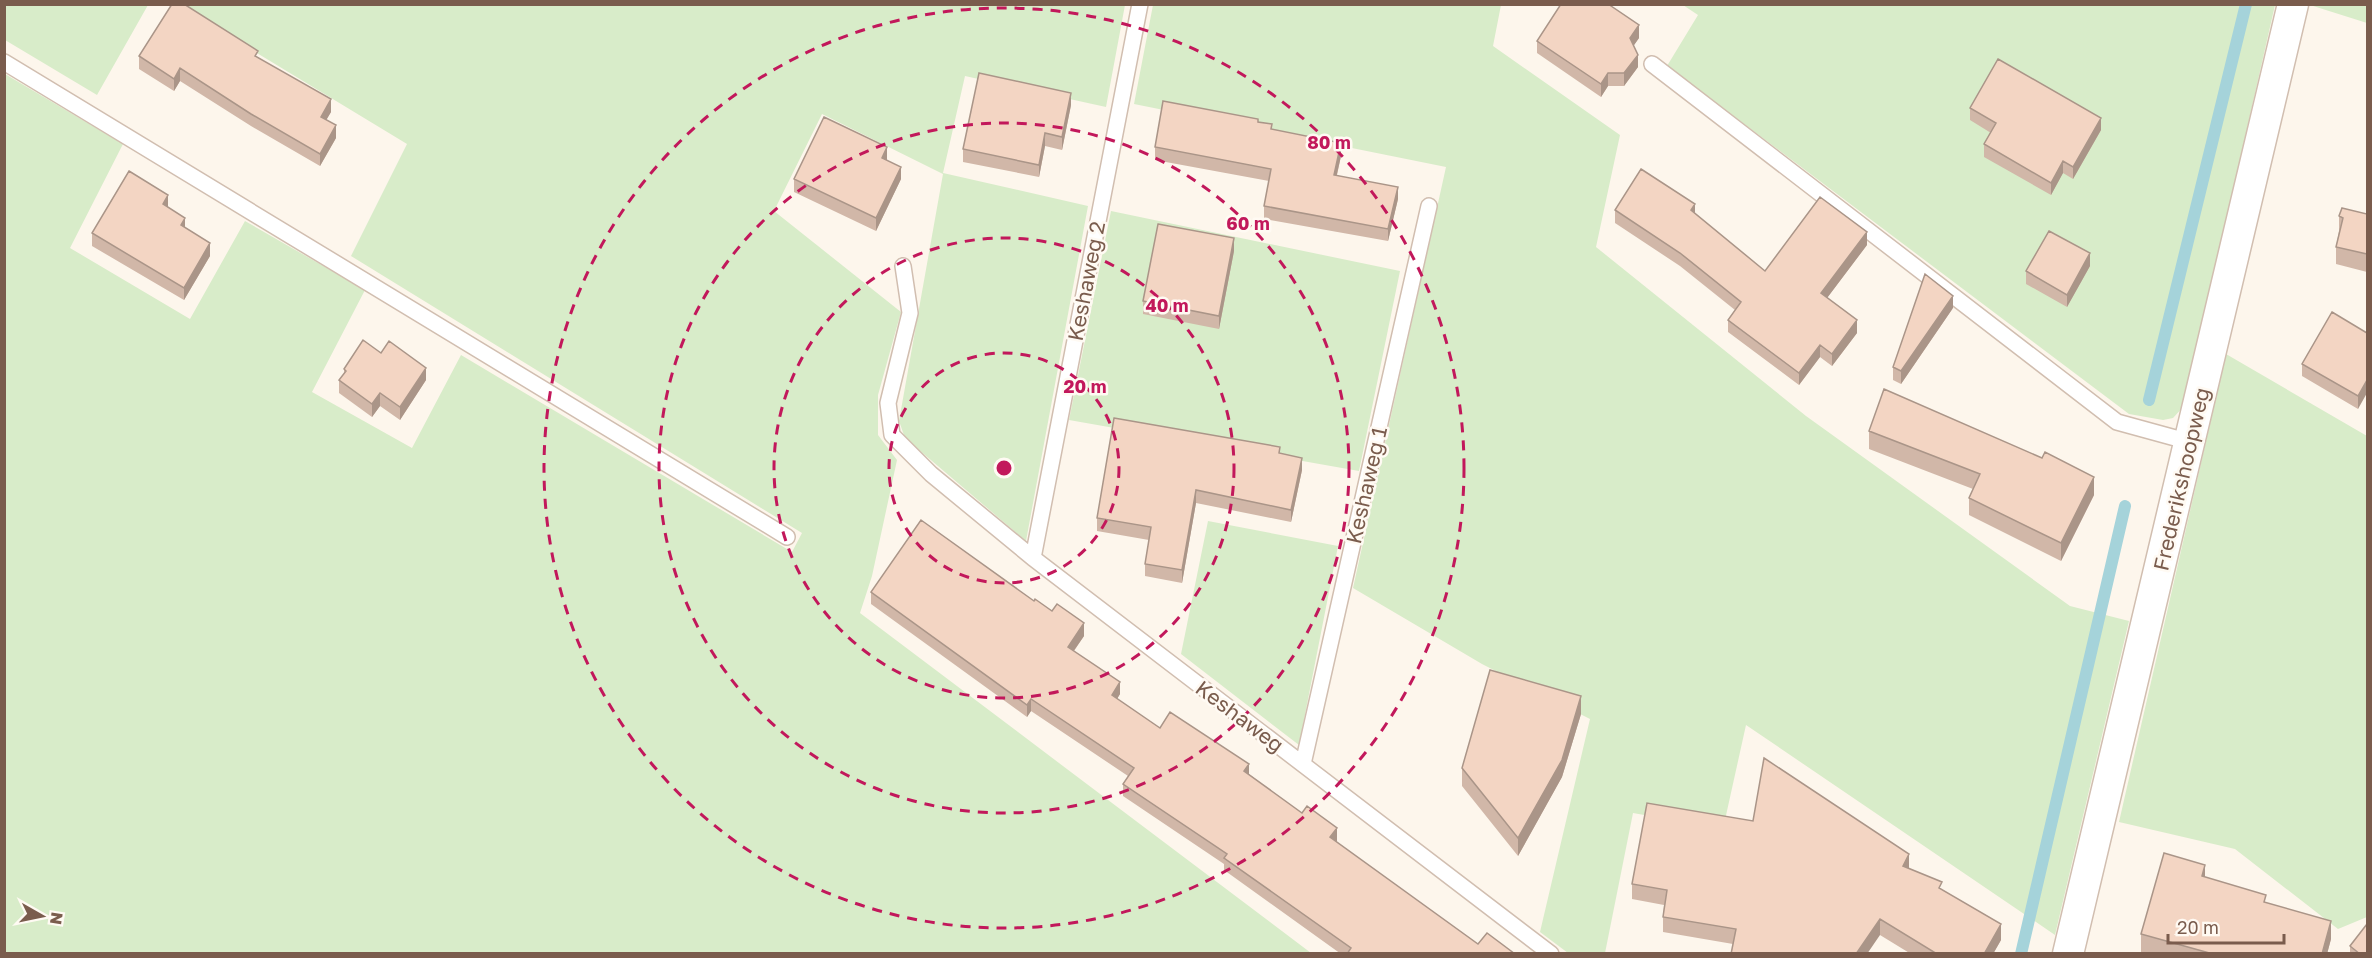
<svg xmlns="http://www.w3.org/2000/svg" width="2372" height="958" font-family="'Golos Text',sans-serif">
<rect width="100%" height="100%" fill="#fdf6ec"/>
<path fill="#d8ecc9" d="M 5,4 L 148,4 L 148,5 L 97,95 L 5,40 Z
M 178,5 L 1125,5 L 1106,107 L 965,76 L 943,173 L 1088,206 L 1026,541 L 905,438 L 899,421 L 943,174 L 822,114 L 774,211 L 901,312 L 878,395 L 878,435 L 897,460 L 872,576 L 860,613 L 1311,953 L 5,954 L 5,74 L 123,144 L 70,248 L 190,319 L 245,221 L 365,290 L 312,392 L 412,448 L 461,355 L 792,552 L 802,533 L 351,256 L 407,144 Z
M 1153,5 L 1501,5 L 1493,46 L 1620,135 L 1596,247 L 1806,416 L 2070,606 L 2129,621 L 2055,935 L 1746,725 L 1723,829 L 1633,813 L 1605,953 L 1568,953 L 1540,932 L 1590,719 L 1482,664 L 1353,588 L 1446,167 L 1134,104 Z
M 1683,5 L 2275,5 L 2184,406 L 2173,418 L 2163,420 L 2129,414 L 1667,66 L 1698,15 Z
M 2310,5 L 2367,5 L 2367,23 Z
M 1111,211 L 1400,271 L 1359,471 L 1069,420 Z
M 2226,354 L 2367,436 L 2367,917 L 2338,929 L 2235,849 L 2119,822 Z
M 1208,521 L 1338,546 L 1299,745 L 1181,654 Z"/>
<g fill="none" stroke-linecap="round" stroke-linejoin="round">
<path stroke="#a5d3da" stroke-width="12" d="M 2149,400 L 2246,4
M 2021,954 L 2125,506"/>
<defs>
<path id="service" d="M 4,62 L 787,537
M 1652,64 L 2117,422 L 2190,442
M 903,266 L 910,313 L 888,403 L 892,435 L 931,474 L 1033,558 L 1551,954
M 1033,558 L 1140,4
M 1303,764 L 1429,206"/>
<path id="minor" d="M 2068,954 L 2293,4"/>
</defs>
<use href="#service" stroke="#d1beb0" stroke-width="18"/>
<use href="#minor" stroke="#d1beb0" stroke-width="33"/>
<use href="#service" stroke="#fff" stroke-width="15"/>
<use href="#minor" stroke="#fff" stroke-width="30"/>
</g>
<path fill="#d1b7a8" d="M 1639,38 L 1633,46 L 1638,67 L 1624,86 L 1608,86 L 1601,97 L 1537,53 L 1537,41 Z
M 139,56 L 258,57 L 331,112 L 326,120 L 336,138 L 320,166 L 251,126 L 180,81 L 174,91 L 139,69 Z
M 1071,105 L 1062,150 L 1045,146 L 1039,177 L 963,162 L 963,149 Z
M 1970,108 L 2101,130 L 2073,179 L 2063,173 L 2051,195 L 1984,157 L 1984,144 L 1991,133 L 1970,120 Z
M 1258,122 L 1272,129 L 1341,156 L 1337,175 L 1398,199 L 1388,241 L 1264,219 L 1264,206 L 1269,181 L 1155,160 L 1155,147 Z
M 887,160 L 901,179 L 876,231 L 794,192 L 794,179 Z
M 168,207 L 210,256 L 184,300 L 92,246 L 92,233 Z
M 1615,210 L 1695,214 L 1765,271 L 1867,245 L 1827,298 L 1857,333 L 1832,366 L 1820,357 L 1799,385 L 1728,332 L 1728,320 L 1735,310 L 1680,266 L 1615,223 Z
M 2367,214 L 2367,272 L 2336,264 L 2336,247 L 2339,231 L 2339,216 Z
M 1234,251 L 1219,329 L 1143,314 L 1143,301 Z
M 2090,266 L 2067,307 L 2026,284 L 2026,271 Z
M 1953,308 L 1901,384 L 1893,380 L 1893,367 Z
M 2367,333 L 2358,409 L 2302,376 L 2302,364 Z
M 381,353 L 426,380 L 400,420 L 380,406 L 372,417 L 339,393 L 339,380 L 344,374 L 344,369 Z
M 1869,431 L 2094,495 L 2061,561 L 1969,515 L 1969,498 L 1973,489 L 1869,449 Z
M 1280,453 L 1302,470 L 1291,522 L 1196,503 L 1182,583 L 1145,576 L 1145,564 L 1149,540 L 1097,531 L 1097,518 Z
M 871,592 L 1034,601 L 1084,636 L 1074,651 L 1120,694 L 1117,699 L 1160,728 L 1249,774 L 1337,841 L 1336,842 L 1478,944 L 1515,954 L 1341,954 L 1224,870 L 1224,864 L 1123,796 L 1123,784 L 1128,776 L 1031,711 L 1027,717 L 871,604 Z
M 1581,714 L 1562,777 L 1518,856 L 1462,786 L 1462,768 Z
M 1909,868 L 1942,890 L 2001,940 L 1993,954 L 1911,954 L 1880,935 L 1733,944 L 1663,932 L 1663,917 L 1664,905 L 1632,899 L 1632,884 Z
M 2205,877 L 2266,903 L 2331,939 L 2327,954 L 2147,954 L 2141,952 L 2141,934 Z
M 2350,946 L 2367,954 L 2351,954 L 2350,952 Z"/>
<path fill="#aa9588" d="M 1639,25 L 1639,38 L 1630,51 L 1630,38 Z
M 1638,55 L 1638,67 L 1624,86 L 1624,73 Z
M 180,68 L 180,81 L 174,91 L 174,79 Z
M 1608,73 L 1608,86 L 1601,97 L 1601,84 Z
M 1071,93 L 1071,105 L 1062,150 L 1062,137 Z
M 331,99 L 331,112 L 321,129 L 321,117 Z
M 2101,118 L 2101,130 L 2073,179 L 2073,167 Z
M 336,125 L 336,138 L 320,166 L 320,154 Z
M 1045,133 L 1045,146 L 1039,177 L 1039,165 Z
M 1341,143 L 1341,156 L 1334,187 L 1334,175 Z
M 887,147 L 887,160 L 882,171 L 882,158 Z
M 2063,161 L 2063,173 L 2051,195 L 2051,183 Z
M 901,167 L 901,179 L 876,231 L 876,218 Z
M 1398,187 L 1398,199 L 1388,241 L 1388,229 Z
M 168,195 L 168,208 L 163,204 Z
M 1695,204 L 1695,216 L 1691,210 Z
M 185,218 L 185,230 L 181,225 Z
M 1867,232 L 1867,245 L 1821,306 L 1821,293 Z
M 1234,238 L 1234,251 L 1219,329 L 1219,316 Z
M 210,243 L 210,256 L 184,300 L 184,288 Z
M 2090,253 L 2090,266 L 2067,307 L 2067,295 Z
M 1953,296 L 1953,308 L 1901,384 L 1901,371 Z
M 1857,320 L 1857,333 L 1832,366 L 1832,354 Z
M 1820,345 L 1820,357 L 1799,385 L 1799,373 Z
M 426,368 L 426,380 L 400,420 L 400,407 Z
M 2367,380 L 2367,393 L 2358,409 L 2358,396 Z
M 380,393 L 380,406 L 372,417 L 372,404 Z
M 1302,458 L 1302,470 L 1291,522 L 1291,510 Z
M 2094,477 L 2094,495 L 2061,561 L 2061,543 Z
M 1196,490 L 1196,503 L 1182,583 L 1182,570 Z
M 1084,623 L 1084,636 L 1068,659 L 1068,647 Z
M 1120,682 L 1120,694 L 1112,707 L 1112,695 Z
M 1581,696 L 1581,714 L 1562,777 L 1518,856 L 1518,838 Z
M 1031,699 L 1031,711 L 1027,717 L 1027,705 Z
M 1249,764 L 1249,776 L 1244,771 Z
M 1337,828 L 1337,841 L 1330,850 L 1330,837 Z
M 1909,854 L 1909,870 L 1903,866 Z
M 2205,865 L 2205,882 L 2202,876 Z
M 1880,919 L 1880,935 L 1867,954 L 1856,954 Z
M 2331,921 L 2331,939 L 2327,954 L 2322,954 Z
M 2001,924 L 2001,940 L 1993,954 L 1984,954 Z"/>
<path fill="#f3d5c3" stroke="#aa9588" stroke-width="1.5" d="M 172,4 L 184,4 L 258,51 L 255,56 L 331,99 L 321,117 L 336,125 L 320,154 L 251,114 L 180,68 L 174,79 L 139,56 Z
M 1561,4 L 1608,4 L 1639,25 L 1630,38 L 1638,55 L 1624,73 L 1608,73 L 1601,84 L 1537,41 Z
M 1998,59 L 2101,118 L 2073,167 L 2063,161 L 2051,183 L 1984,144 L 1996,123 L 1970,108 Z
M 979,73 L 1071,93 L 1062,137 L 1045,133 L 1039,165 L 963,149 Z
M 1163,101 L 1258,119 L 1258,122 L 1272,124 L 1271,129 L 1341,143 L 1334,175 L 1398,187 L 1388,229 L 1264,206 L 1271,169 L 1155,147 Z
M 824,117 L 887,147 L 882,158 L 901,167 L 876,218 L 794,179 Z
M 1641,169 L 1695,204 L 1691,210 L 1765,271 L 1820,197 L 1867,232 L 1821,293 L 1857,320 L 1832,354 L 1820,345 L 1799,373 L 1728,320 L 1741,302 L 1680,253 L 1615,210 Z
M 129,171 L 168,195 L 163,204 L 185,218 L 181,225 L 210,243 L 184,288 L 92,233 Z
M 2342,208 L 2367,214 L 2367,254 L 2336,247 L 2343,218 L 2339,216 Z
M 1158,224 L 1234,238 L 1219,316 L 1143,301 Z
M 2049,231 L 2090,253 L 2067,295 L 2026,271 Z
M 1925,274 L 1953,296 L 1901,371 L 1893,367 Z
M 2332,312 L 2367,333 L 2367,380 L 2358,396 L 2302,364 Z
M 363,340 L 381,353 L 389,341 L 426,368 L 400,407 L 380,393 L 372,404 L 339,380 L 346,371 L 344,369 Z
M 1884,389 L 2042,458 L 2045,452 L 2094,477 L 2061,543 L 1969,498 L 1980,474 L 1869,431 Z
M 1114,418 L 1280,447 L 1279,453 L 1302,458 L 1291,510 L 1196,490 L 1182,570 L 1145,564 L 1151,527 L 1097,518 Z
M 921,520 L 1034,601 L 1035,599 L 1052,611 L 1057,604 L 1084,623 L 1068,647 L 1120,682 L 1112,695 L 1160,728 L 1170,712 L 1249,764 L 1244,771 L 1302,813 L 1307,806 L 1337,828 L 1330,837 L 1478,944 L 1487,933 L 1515,954 L 1347,954 L 1351,948 L 1224,858 L 1227,854 L 1123,784 L 1134,768 L 1031,699 L 1027,705 L 871,592 Z
M 1490,670 L 1581,696 L 1562,760 L 1518,838 L 1462,768 Z
M 1764,758 L 1909,854 L 1903,866 L 1942,882 L 1939,888 L 2001,924 L 1984,954 L 1937,954 L 1880,919 L 1856,954 L 1731,954 L 1736,929 L 1663,917 L 1667,890 L 1632,884 L 1647,803 L 1753,821 Z
M 2164,853 L 2205,865 L 2202,876 L 2266,895 L 2264,902 L 2331,921 L 2322,954 L 2213,954 L 2141,934 Z
M 2367,924 L 2367,954 L 2360,954 L 2350,946 Z"/>
<g fill="none" stroke="#c2185b" stroke-width="3" stroke-dasharray="10 8">
<circle cx="1004" cy="468" r="115"/>
<circle cx="1004" cy="468" r="230"/>
<circle cx="1004" cy="468" r="345"/>
<circle cx="1004" cy="468" r="460"/>
</g>
<g text-anchor="middle" dominant-baseline="central" stroke-width="5" stroke-linejoin="round" paint-order="stroke">
<g font-size="21" fill="#7a5c4d" stroke="#fffaf3">
<text transform="translate(1086 281) rotate(-79)">Keshaweg 2</text>
<text transform="translate(2181 479) rotate(-77)">Frederikshoopweg</text>
<text transform="translate(1366 485) rotate(-77)">Keshaweg 1</text>
<text transform="translate(1240 716) rotate(37)">Keshaweg</text>
</g>
</g>
<circle cx="1004" cy="468" r="9" fill="#c2185b" stroke="#fffaf3" stroke-width="3"/>
<g font-size="18" text-anchor="middle" font-weight="bold" fill="#c2185b" stroke="#fffaf3" stroke-width="5" stroke-linejoin="round" paint-order="stroke">
<text x="1329" y="149">80 m</text>
<text x="1248" y="230">60 m</text>
<text x="1167" y="312">40 m</text>
<text x="1085" y="393">20 m</text>
</g>
<rect width="2372" height="958" fill="none" stroke="#7a5c4d" stroke-width="12"/>
<g transform="translate(42 916) rotate(99)" stroke="#fffaf3" stroke-width="4.5" paint-order="stroke">
<path d="M0-4.5L10 22L0 15L-10 22Z" fill="#7a5c4d"/>
<text y="-9" font-size="16" font-weight="bold" text-anchor="middle" fill="#7a5c4d">N</text>
</g>
<path d="M2168 934v9h116v-9" fill="none" stroke="#7a5c4d" stroke-width="3"/>
<text x="2177" y="934" font-size="18" fill="#7a5c4d" stroke="#fffaf3" stroke-width="4.5" paint-order="stroke">20 m</text>
</svg>
